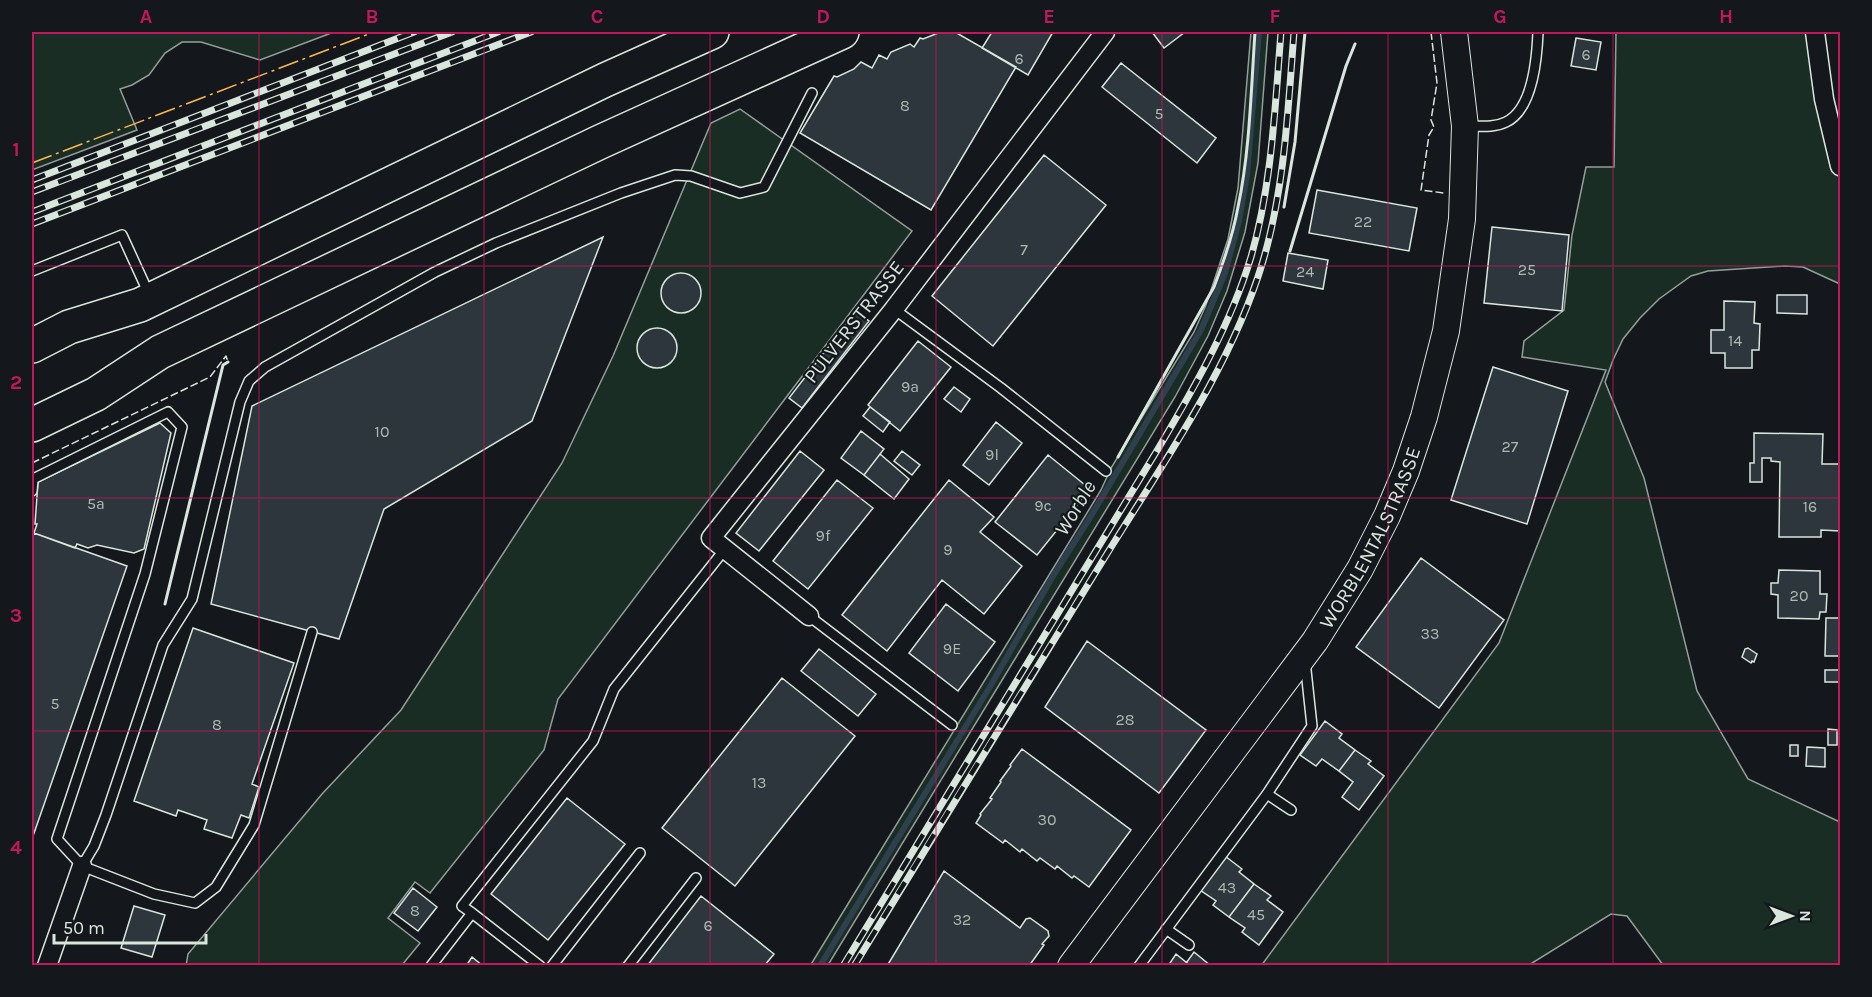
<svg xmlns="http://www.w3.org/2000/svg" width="1872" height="997" font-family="Karla,sans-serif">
<rect width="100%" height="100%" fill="#14181c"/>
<path fill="#1a2d24" stroke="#939e99" stroke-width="1.5" d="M 32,32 L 334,32 L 260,60 L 201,42 L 182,42 L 165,53 L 149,75 L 132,85 L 120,89 L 137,130 L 32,170 Z
M 1251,32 L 1268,32 L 1258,163 L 1245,232 L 1227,291 L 1208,336 L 1175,397 L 828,965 L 810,966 L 1101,490 L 1111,468 L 1194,332 L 1206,305 L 1228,239 L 1238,188 Z
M 1616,32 L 1815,32 L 1840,166 L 1840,284 L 1803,267 L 1785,266 L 1708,271 L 1691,276 L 1659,299 L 1640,318 L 1623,339 L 1613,360 L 1605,382 L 1644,478 L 1697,691 L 1748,779 L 1840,822 L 1840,965 L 1663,965 L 1627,916 L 1611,914 L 1529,965 L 1261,966 L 1499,643 L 1606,370 L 1522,357 L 1524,341 L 1564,310 L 1572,235 L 1586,167 L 1614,167 Z
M 740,109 L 912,231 L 558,699 L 544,750 L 430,893 L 415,882 L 388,918 L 420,943 L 402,965 L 186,966 L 188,954 L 322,794 L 401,710 L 562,463 L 613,356 L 711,123 Z"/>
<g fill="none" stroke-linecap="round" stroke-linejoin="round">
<path stroke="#2f3f4d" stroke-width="6" d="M 820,966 L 991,685 L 1053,576 L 1088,521 L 1201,330 L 1225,273 L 1239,221 L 1247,175 L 1259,32"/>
</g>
<path fill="#2c363c" stroke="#d8e6dc" stroke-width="1.5" d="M 941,32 L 955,32 L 1016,67 L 931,210 L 800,133 L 834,76 L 837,77 L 854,69 L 861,62 L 872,68 L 879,55 L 887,59 L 891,52 L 910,44 L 914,47 L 920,38 L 923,39 Z
M 992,32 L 1053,32 L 1028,75 L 982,48 Z
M 1152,32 L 1185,32 L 1164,48 Z
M 1576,38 L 1601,42 L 1596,70 L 1571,66 Z
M 1121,63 L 1216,138 L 1197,163 L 1102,87 Z
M 1044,155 L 1106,205 L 993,346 L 932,296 Z
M 1317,190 L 1417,208 L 1409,251 L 1309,233 Z
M 1492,227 L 1569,235 L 1562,311 L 1484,303 Z
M 603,237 L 532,421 L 384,509 L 339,639 L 211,604 L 252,406 Z
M 1288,253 L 1328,260 L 1323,289 L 1283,281 Z
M661 293a20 20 0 1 1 40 0a20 20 0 1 1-40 0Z
M 1777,295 L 1807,295 L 1807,314 L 1777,313 Z
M 1724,301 L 1755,302 L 1754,323 L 1760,324 L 1759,350 L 1752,350 L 1752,368 L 1725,368 L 1725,353 L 1711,353 L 1711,330 L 1724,330 Z
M 856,311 L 869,321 L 802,408 L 789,398 Z
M637 348a20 20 0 1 1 40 0a20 20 0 1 1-40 0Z
M 918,341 L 951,367 L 900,431 L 868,405 Z
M 1493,367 L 1568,391 L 1527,524 L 1451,500 Z
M 954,387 L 970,399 L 961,412 L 944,399 Z
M 870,407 L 890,422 L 883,432 L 863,416 Z
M 996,422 L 1022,443 L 989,485 L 963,465 Z
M 160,423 L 171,433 L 144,549 L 134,553 L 97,545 L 88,548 L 77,544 L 75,548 L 34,533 L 37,524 L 35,524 L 38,482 Z
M 861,431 L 884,449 L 864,475 L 841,458 Z
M 1754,433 L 1823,434 L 1822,464 L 1840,464 L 1840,531 L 1821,530 L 1821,537 L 1779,537 L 1780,462 L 1771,461 L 1771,458 L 1762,458 L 1762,482 L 1750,482 L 1750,463 L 1754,463 Z
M 800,451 L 824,470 L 759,551 L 736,533 Z
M 902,451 L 920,465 L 912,475 L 894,461 Z
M 880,454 L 909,479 L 894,499 L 864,475 Z
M 1048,455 L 1090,489 L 1037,555 L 995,522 Z
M 837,480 L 873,508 L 808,589 L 773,561 Z
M 949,480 L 994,517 L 980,532 L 1022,566 L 984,614 L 942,580 L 887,651 L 842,615 Z
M 34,533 L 127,566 L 32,839 L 32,540 Z
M 1421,558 L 1504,620 L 1439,708 L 1356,647 Z
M 1779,570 L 1820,571 L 1820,594 L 1827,594 L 1826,612 L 1820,612 L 1819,619 L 1778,618 L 1778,595 L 1771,594 L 1771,583 L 1778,583 Z
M 946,604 L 995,642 L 958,691 L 909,653 Z
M 1826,618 L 1840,618 L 1839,656 L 1825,656 Z
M 193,628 L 294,663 L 252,784 L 259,787 L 249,818 L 241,815 L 232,838 L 204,829 L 207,820 L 178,810 L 176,816 L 134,801 Z
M 1087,641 L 1206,730 L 1159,793 L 1045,707 Z
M 1748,648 L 1757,654 L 1754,662 L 1752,661 L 1751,663 L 1742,657 L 1745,649 Z
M 819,649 L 876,694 L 858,716 L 801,671 Z
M 1825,670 L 1839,670 L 1839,682 L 1825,682 Z
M 782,678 L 855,736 L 735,886 L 662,828 Z
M 1325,721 L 1342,734 L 1339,738 L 1355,750 L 1339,771 L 1322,759 L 1316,766 L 1300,755 Z
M 1828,729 L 1837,730 L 1837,745 L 1828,745 Z
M 1790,745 L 1798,745 L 1798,756 L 1790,756 Z
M 1807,747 L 1825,748 L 1825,767 L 1806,766 Z
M 1022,749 L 1131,830 L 1089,887 L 1074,876 L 1072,878 L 1057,866 L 1055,869 L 1040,858 L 1037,861 L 1022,849 L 1020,852 L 1005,840 L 1003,843 L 976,823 L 981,815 L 980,814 L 992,799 L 990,798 L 1001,782 L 1000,781 L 1011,766 L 1010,765 Z
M 1355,750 L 1371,761 L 1368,764 L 1384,776 L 1359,810 L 1342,797 L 1353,782 L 1339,771 Z
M 567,798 L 625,844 L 548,940 L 491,894 Z
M 1225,856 L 1242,869 L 1239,872 L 1254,884 L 1229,917 L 1213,905 L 1216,901 L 1200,890 Z
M 944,871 L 1020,928 L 1026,919 L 1030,918 L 1048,931 L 1049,936 L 1042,944 L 1044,945 L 1029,966 L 887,966 Z
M 1254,884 L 1271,896 L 1267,900 L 1283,912 L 1259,945 L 1242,932 L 1245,928 L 1229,917 Z
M 413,888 L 437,907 L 418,931 L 394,913 Z
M 701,896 L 774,954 L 764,966 L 647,966 Z
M 134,906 L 165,915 L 152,957 L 121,948 Z
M 1194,952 L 1211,966 L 1184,966 Z
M 1176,954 L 1187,963 L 1185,966 L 1168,966 Z
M 472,957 L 483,966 L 466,966 Z"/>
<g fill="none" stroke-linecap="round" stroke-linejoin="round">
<defs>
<path id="lane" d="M 1468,126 C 1480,126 1494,128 1506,122 C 1533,109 1537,58 1538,32
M 32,271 L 122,235 L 149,294
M 894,309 L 1001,388 L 1106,471
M 32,491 L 33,479 L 168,412 L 182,427 L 145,574 L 57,839 L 82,866 L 154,894 L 195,903 L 216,887 L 254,825 L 312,632
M 809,616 L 952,725
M 1267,794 L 1291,810
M 82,866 L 94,846 L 106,815 L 163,645 L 192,599 L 240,402 L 249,381 L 265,367 L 435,272 L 496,243 L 621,193 L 675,175 L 691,176 L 740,193 L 764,187 L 812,93
M 472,913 L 462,906 L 593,741 L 614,689 L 725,549
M 1166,929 L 1189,945
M 431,966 L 472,913 L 540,966
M 552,966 L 640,853
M 628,966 L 696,878
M 1139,966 L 1267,794 L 1312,726 L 1305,661"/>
<path id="street" d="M 1815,32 L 1824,99 L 1840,166
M 809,616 L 711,538 L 894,309 L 1105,32
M 47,966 L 82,866"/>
<g id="secondary">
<path id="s1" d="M 1071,966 L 1315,641 L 1360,569 L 1387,516 L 1406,471 L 1424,417 L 1446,331 L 1462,219 L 1465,126 L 1454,32"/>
</g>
<path id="highway" d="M 32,346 L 69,327 L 140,305 L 605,80 L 712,32
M 32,425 L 96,394 L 160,352 L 600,142 L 842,32"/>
</defs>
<use href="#lane" stroke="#d8e6dc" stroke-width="12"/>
<use href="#street" stroke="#d8e6dc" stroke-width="21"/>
<use href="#secondary" stroke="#d8e6dc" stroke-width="28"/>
<use href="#highway" stroke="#d8e6dc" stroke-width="36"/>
<use href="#lane" stroke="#14181c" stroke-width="9"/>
<use href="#street" stroke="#14181c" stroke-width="18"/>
<use href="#secondary" stroke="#14181c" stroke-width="26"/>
<use href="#highway" stroke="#14181c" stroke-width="33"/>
<defs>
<path id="rail" d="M 32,180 L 414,32
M 32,192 L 452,32
M 32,212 L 498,32
M 32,224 L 531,32
M 843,966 L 1158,449 C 1194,388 1230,326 1251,257 C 1272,184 1275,107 1281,32
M 854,966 C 937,829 1021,693 1105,557 C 1163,463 1231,368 1263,261 C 1285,186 1288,108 1294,32"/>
</defs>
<use href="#rail" stroke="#d8e6dc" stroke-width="7"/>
<use href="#rail" stroke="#14181c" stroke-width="4.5" stroke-dasharray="14" stroke-linecap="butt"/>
<path stroke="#d8e6dc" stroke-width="1.5" stroke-dasharray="8 3" stroke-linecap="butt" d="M 1431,32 L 1437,83 L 1431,120 L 1434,127 L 1429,135 L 1421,190 L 1444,193
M 32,463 L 210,377 L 226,356 L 228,362"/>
<path stroke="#d8e6dc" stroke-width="3" d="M 1284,207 L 1295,142 L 1305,32
M 1290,251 L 1346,66 L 1355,44
M 1118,457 L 1214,287 C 1224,261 1233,235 1238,207 C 1250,150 1251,90 1255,32
M 165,604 L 223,365 L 228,362"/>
<path stroke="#ffb74d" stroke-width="1.5" stroke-dasharray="21 4.5 3 4.5" stroke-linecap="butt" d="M 32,163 L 374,32"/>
</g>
<path fill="none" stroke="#c2185b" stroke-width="1.5" stroke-opacity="0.55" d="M 259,32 L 259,966M 484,32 L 484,966M 710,32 L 710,966M 936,32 L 936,966M 1162,32 L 1162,966M 1388,32 L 1388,966M 1613,32 L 1613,966M 32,266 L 1840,266M 32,498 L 1840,498M 32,731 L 1840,731"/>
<g text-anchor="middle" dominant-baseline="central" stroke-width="4.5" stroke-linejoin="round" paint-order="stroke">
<g font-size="16" fill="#adbab4">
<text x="1586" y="54">6</text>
<text x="1019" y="58">6</text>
<text x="905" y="105">8</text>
<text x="1159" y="113">5</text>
<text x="1363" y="221">22</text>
<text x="1024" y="249">7</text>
<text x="1527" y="269">25</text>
<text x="1305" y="271">24</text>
<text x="1735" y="340">14</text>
<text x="910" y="386">9a</text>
<text x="382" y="431">10</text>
<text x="1510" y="446">27</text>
<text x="992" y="454">9l</text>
<text x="96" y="503">5a</text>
<text x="1043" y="505">9c</text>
<text x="1810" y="506">16</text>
<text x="823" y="535">9f</text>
<text x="948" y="549">9</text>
<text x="1799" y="595">20</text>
<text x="1430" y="633">33</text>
<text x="952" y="648">9E</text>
<text x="55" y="703">5</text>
<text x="1125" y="719">28</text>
<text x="217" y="724">8</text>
<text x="759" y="782">13</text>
<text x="1047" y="819">30</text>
<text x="1227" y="887">43</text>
<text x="415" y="910">8</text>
<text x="1256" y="914">45</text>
<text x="962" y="919">32</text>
<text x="708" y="925">6</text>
</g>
<g font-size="20" fill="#d8e6dc" stroke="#14181c">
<text transform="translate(854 322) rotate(-52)">PULVERSTRASSE</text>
<text stroke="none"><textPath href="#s1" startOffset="524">WORBLENTALSTRASSE</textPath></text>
</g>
<g font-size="21" font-style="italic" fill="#d8e6dc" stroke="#14181c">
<text transform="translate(1075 508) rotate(-59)">Worble</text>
</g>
</g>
<rect width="1872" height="997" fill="none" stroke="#14181c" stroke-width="66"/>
<g transform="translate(1791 916) rotate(90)" stroke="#14181c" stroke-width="4.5" paint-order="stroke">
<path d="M0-4.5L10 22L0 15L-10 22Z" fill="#d8e6dc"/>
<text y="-9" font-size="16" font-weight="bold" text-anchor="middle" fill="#d8e6dc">N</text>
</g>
<path d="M54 934v9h152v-9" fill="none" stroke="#d8e6dc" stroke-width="3"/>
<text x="63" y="934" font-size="18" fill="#d8e6dc" stroke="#14181c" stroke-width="4.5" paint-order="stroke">50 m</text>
<rect x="33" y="33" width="1806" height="931" fill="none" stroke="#c2185b" stroke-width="2"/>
<g font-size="20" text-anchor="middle" font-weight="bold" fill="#c2185b">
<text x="146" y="23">A</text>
<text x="372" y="23">B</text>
<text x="597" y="23">C</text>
<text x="823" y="23">D</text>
<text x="1049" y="23">E</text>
<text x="1275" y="23">F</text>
<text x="1500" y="23">G</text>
<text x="1726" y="23">H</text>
<text x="16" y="156">1</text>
<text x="16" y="389">2</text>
<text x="16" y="622">3</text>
<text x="16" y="854">4</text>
</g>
</svg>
